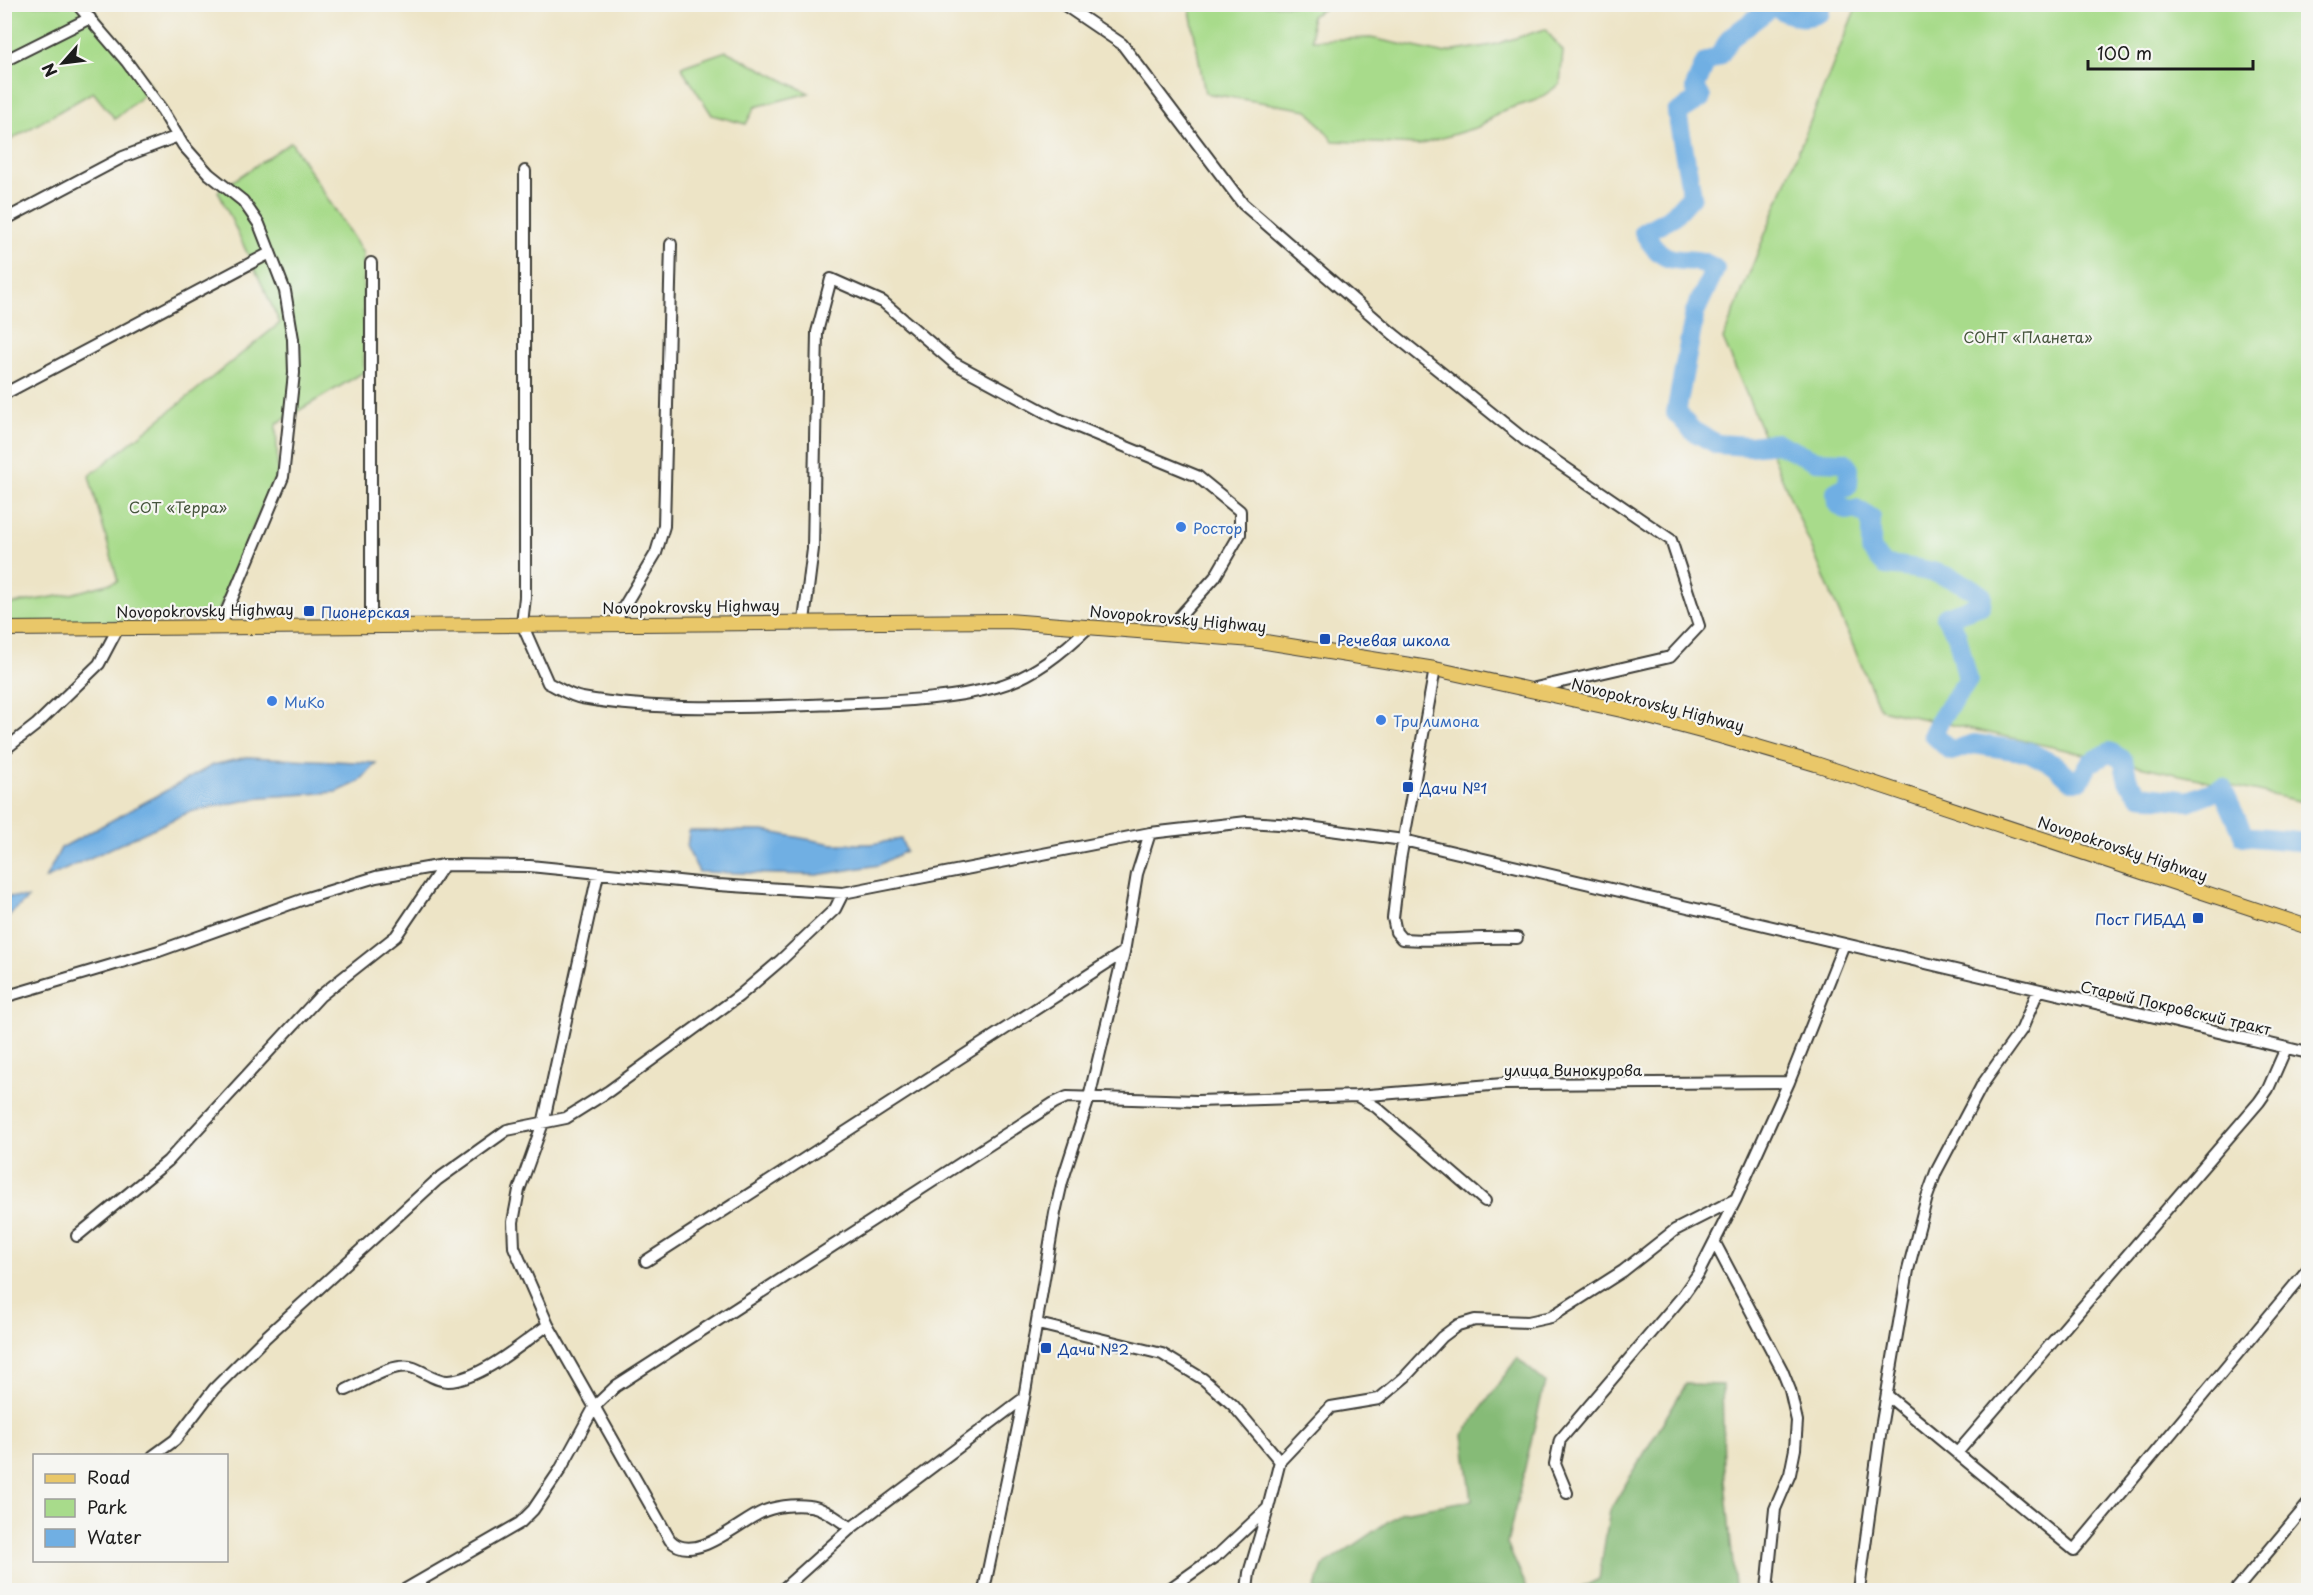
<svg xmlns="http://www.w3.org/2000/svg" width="2313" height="1595" font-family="'Playpen Sans',sans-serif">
<rect width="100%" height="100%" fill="#f6f6f2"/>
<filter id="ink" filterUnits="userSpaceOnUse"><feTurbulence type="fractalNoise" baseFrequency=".0167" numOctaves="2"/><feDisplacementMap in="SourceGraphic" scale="12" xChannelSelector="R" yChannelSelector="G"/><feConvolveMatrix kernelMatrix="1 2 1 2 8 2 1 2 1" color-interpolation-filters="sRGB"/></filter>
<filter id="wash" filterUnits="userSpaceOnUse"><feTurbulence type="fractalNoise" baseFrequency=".008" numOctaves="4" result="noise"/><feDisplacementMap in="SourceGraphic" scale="24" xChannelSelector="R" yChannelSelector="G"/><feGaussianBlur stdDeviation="1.35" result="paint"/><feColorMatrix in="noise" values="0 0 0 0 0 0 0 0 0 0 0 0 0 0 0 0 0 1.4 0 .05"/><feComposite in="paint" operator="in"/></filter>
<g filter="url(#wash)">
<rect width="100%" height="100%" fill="#ede4c6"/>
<path fill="#a8db8b" stroke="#627c54" stroke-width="1.5" d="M 5,5 L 90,5 L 152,88 L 115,119 L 93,92 L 5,143 Z
M 1189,5 L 1331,5 L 1311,16 L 1312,40 L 1371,38 L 1442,53 L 1493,45 L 1545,29 L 1563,51 L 1560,84 L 1537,100 L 1504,110 L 1478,127 L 1419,145 L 1333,141 L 1308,110 L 1205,93 Z
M 1857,5 L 2308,5 L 2308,803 L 1880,709 L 1723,339 Z
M 726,51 L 809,93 L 755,107 L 746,124 L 712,115 L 681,67 Z
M 291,142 L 363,253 L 364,372 L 276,424 L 278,476 L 270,487 L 215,620 L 5,623 L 5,605 L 71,594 L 118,581 L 89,476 L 280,323 L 218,191 Z"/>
<path fill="#86bb77" stroke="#516c4a" stroke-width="1.5" d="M 1517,1358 L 1545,1382 L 1507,1544 L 1528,1590 L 1314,1590 L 1323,1566 L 1402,1512 L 1472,1500 L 1463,1435 Z
M 1686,1384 L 1722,1385 L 1724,1469 L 1735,1586 L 1731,1590 L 1577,1590 L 1599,1579 L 1610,1510 Z"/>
<path fill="#70afe3" stroke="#466680" stroke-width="1.5" d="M 247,757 L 376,763 L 359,782 L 337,792 L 263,797 L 189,812 L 45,879 L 61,848 L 213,765 Z
M 689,831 L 764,831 L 833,844 L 871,844 L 901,839 L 906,851 L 879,865 L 817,875 L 699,872 L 687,848 Z
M 5,896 L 28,898 L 5,919 L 4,896 Z"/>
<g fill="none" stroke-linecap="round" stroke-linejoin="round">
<path stroke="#70afe3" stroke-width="20" d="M 1820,4 L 1820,12 C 1803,21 1790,15 1773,6 L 1731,37 L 1719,56 L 1705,63 L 1695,87 L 1701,98 L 1677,113 L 1692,195 L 1672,217 L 1644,232 C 1669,278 1687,248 1715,269 L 1695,312 L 1676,413 L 1693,431 L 1717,444 L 1749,446 L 1777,443 L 1816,461 L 1844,462 L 1849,469 L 1848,485 L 1836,492 L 1837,503 L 1846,510 L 1856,509 L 1871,518 L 1871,550 L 1885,565 C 1921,568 1953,573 1982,596 L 1981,605 L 1946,617 L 1957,635 L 1968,680 L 1942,716 L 1933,734 L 1951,751 L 1974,744 L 2029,752 L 2056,766 L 2071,780 L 2080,780 L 2090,763 L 2110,752 L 2123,760 L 2128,781 L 2140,795 L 2188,801 L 2222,788 L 2244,836 L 2308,842"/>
</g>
</g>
<g filter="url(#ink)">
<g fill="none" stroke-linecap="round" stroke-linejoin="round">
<defs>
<path id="minor" d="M 77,4 L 127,62 L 162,110 L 183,145 L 209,174 L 243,201 L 259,224 L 285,291 L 293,339 L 294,373 L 283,477 L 220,627
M 1063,4 L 1122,44 L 1243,204 L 1392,333 L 1525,440 L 1671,540 L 1699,626 L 1670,657 L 1531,689
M 4,61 L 90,18
M 525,171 L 525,597 L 522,624 L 548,683 C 559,688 570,696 582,698 C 659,712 758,707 837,704 C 890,701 944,701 996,687 C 1033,677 1063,652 1090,626
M 4,220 L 123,157 L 178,136
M 4,394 L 270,253
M 804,621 L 813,549 L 817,332 L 831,279 L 883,302 L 954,363 L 1056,418 L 1197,476 L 1240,511 L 1240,534 L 1215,577 L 1166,632
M 614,623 L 656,553 L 664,526 L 671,244
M 371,625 L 371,263
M 1435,669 L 1400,860 L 1393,918 L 1396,932 L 1402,939 C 1441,942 1478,936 1517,938
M 4,750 L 36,725 L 99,664 L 118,628
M 598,874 L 544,1120 L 519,1190 L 513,1222 L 514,1247 L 548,1325 L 670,1540 C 693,1565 737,1524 760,1513 C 774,1506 794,1504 810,1506 C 823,1507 840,1521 851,1528
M 4,997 L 159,951 L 307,898 L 376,877 L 444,865 L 530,866 L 718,885 L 843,893 L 1150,833
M 1357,1096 L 1376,1107 L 1485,1201
M 77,1236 L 168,1161 L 320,996 L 396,936 L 444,865
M 1715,1243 L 1782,1370 L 1790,1390 L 1797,1421 L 1795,1449 L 1790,1474 L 1775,1509 L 1767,1590
M 646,1261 L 1124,952
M 1038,1324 L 1162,1354 L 1203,1379 L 1233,1405 L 1280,1461 L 1268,1508 L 1220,1553 L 1168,1590
M 346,1390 C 364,1382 394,1361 414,1368 C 425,1372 436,1381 448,1381 C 480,1380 523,1343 548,1325
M 1888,1396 L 2074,1550 L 2308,1269
M 1957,1453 L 2259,1102 L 2268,1089 L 2286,1048
M 153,1456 L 175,1440 L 214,1389 L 266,1337 L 437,1180 L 507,1130 L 566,1118 L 609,1091 L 739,996 L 781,960 L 835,909 L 843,893
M 1280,1461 L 1331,1407 L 1379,1399 L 1405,1377 L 1442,1337 L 1458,1325 L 1475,1320 L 1528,1322 L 1551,1317 L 1623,1271 L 1675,1230 L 1736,1199 L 1789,1082 L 1844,944
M 1567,1493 L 1555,1464 L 1560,1440 L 1681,1298 L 1698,1274 L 1736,1199
M 404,1590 L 520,1523 L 533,1510 L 560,1470 L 595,1406 L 616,1386 L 1054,1103 L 1067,1097 L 1197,1101 L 1357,1096 L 1503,1084 L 1789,1082
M 782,1590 L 851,1528 L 1024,1398
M 984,1590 L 1024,1398 L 1055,1213 L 1062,1182 L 1089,1098 L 1124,952 L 1137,874 L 1150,833 L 1247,822 L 1294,825 L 1403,840 L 2308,1053
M 1247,1590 L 1249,1573 L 1268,1509
M 1859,1590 L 1881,1428 L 1908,1270 L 1927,1197 L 1936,1172 L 1982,1085 L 2022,1029 L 2038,991
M 2236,1590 L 2308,1504"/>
<path id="major" d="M 4,629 L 1008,621 L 1253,640 L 1435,669 L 1626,711 L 1720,736 L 1816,764 L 2308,927"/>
</defs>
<use href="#minor" stroke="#3b3a36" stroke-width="14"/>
<use href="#major" stroke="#3b3a36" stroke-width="16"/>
<use href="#minor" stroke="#fff" stroke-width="10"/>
<use href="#major" stroke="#e9c769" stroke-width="14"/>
</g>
</g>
<g fill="#3f7fe0" stroke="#f6f6f2" stroke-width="2">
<circle cx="1181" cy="527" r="6"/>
<circle cx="272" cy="701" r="6"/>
<circle cx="1381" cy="720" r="6"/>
</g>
<g fill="#1a4fb4" stroke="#f6f6f2" stroke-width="2">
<rect x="303" y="605" width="12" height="12" rx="3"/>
<rect x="1319" y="633" width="12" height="12" rx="3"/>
<rect x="1402" y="781" width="12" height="12" rx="3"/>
<rect x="2192" y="912" width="12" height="12" rx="3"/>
<rect x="1040" y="1342" width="12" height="12" rx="3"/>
</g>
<g text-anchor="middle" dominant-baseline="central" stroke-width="4.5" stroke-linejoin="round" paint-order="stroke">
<g font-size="15" fill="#46553d" stroke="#f6f6f2">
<text x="2028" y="336">СОНТ «Планета»</text>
<text x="178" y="506">СОТ «Терра»</text>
</g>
<g font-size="15" fill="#366cbe" stroke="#f6f6f2" text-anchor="start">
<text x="1193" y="527">Ростор</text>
<text x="284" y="701">МиКо</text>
<text x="1393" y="720">Три лимона</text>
</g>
<g font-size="15" fill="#1c1c1c" stroke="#f6f6f2">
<text transform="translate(691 606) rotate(-1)">Novopokrovsky Highway</text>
<text transform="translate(205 610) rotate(-1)">Novopokrovsky Highway</text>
<text transform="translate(1178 618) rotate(5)">Novopokrovsky Highway</text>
<text transform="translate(1658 704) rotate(14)">Novopokrovsky Highway</text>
<text transform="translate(2123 848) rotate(18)">Novopokrovsky Highway</text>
<text transform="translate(2176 1007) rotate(13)">Старый Покровский тракт</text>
<text x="1573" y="1069">улица Винокурова</text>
</g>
<g font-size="15" fill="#164399" stroke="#f6f6f2" text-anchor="start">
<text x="321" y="611">Пионерская</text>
<text x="1337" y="639">Речевая школа</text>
<text x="1420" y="787">Дачи №1</text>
<text x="2186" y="918" text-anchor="end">Пост ГИБДД</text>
<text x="1058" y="1348">Дачи №2</text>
</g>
</g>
<rect width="2313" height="1595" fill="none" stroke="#f6f6f2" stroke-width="24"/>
<rect x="33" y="1454" width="195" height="108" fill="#f6f6f2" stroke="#9f9f9c" stroke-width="1.5"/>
<rect x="45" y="1474" width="30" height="9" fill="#e9c769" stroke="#9f9f9c" stroke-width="1.5"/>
<text x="87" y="1484" font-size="18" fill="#1c1c1c">Road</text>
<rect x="45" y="1499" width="30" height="18" fill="#a8db8b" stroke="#9f9f9c" stroke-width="1.5"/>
<text x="87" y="1514" font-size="18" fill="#1c1c1c">Park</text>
<rect x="45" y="1529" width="30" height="18" fill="#70afe3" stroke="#9f9f9c" stroke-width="1.5"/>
<text x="87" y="1544" font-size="18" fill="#1c1c1c">Water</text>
<g transform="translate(63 63) rotate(242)" stroke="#f6f6f2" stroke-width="4.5" paint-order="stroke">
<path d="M0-4.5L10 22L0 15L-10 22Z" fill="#1c1c1c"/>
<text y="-9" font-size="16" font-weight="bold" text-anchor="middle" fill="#1c1c1c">N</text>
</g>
<path d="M2088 60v9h165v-9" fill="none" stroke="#1c1c1c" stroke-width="3"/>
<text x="2097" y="60" font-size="18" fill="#1c1c1c" stroke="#f6f6f2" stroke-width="4.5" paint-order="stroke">100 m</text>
</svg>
